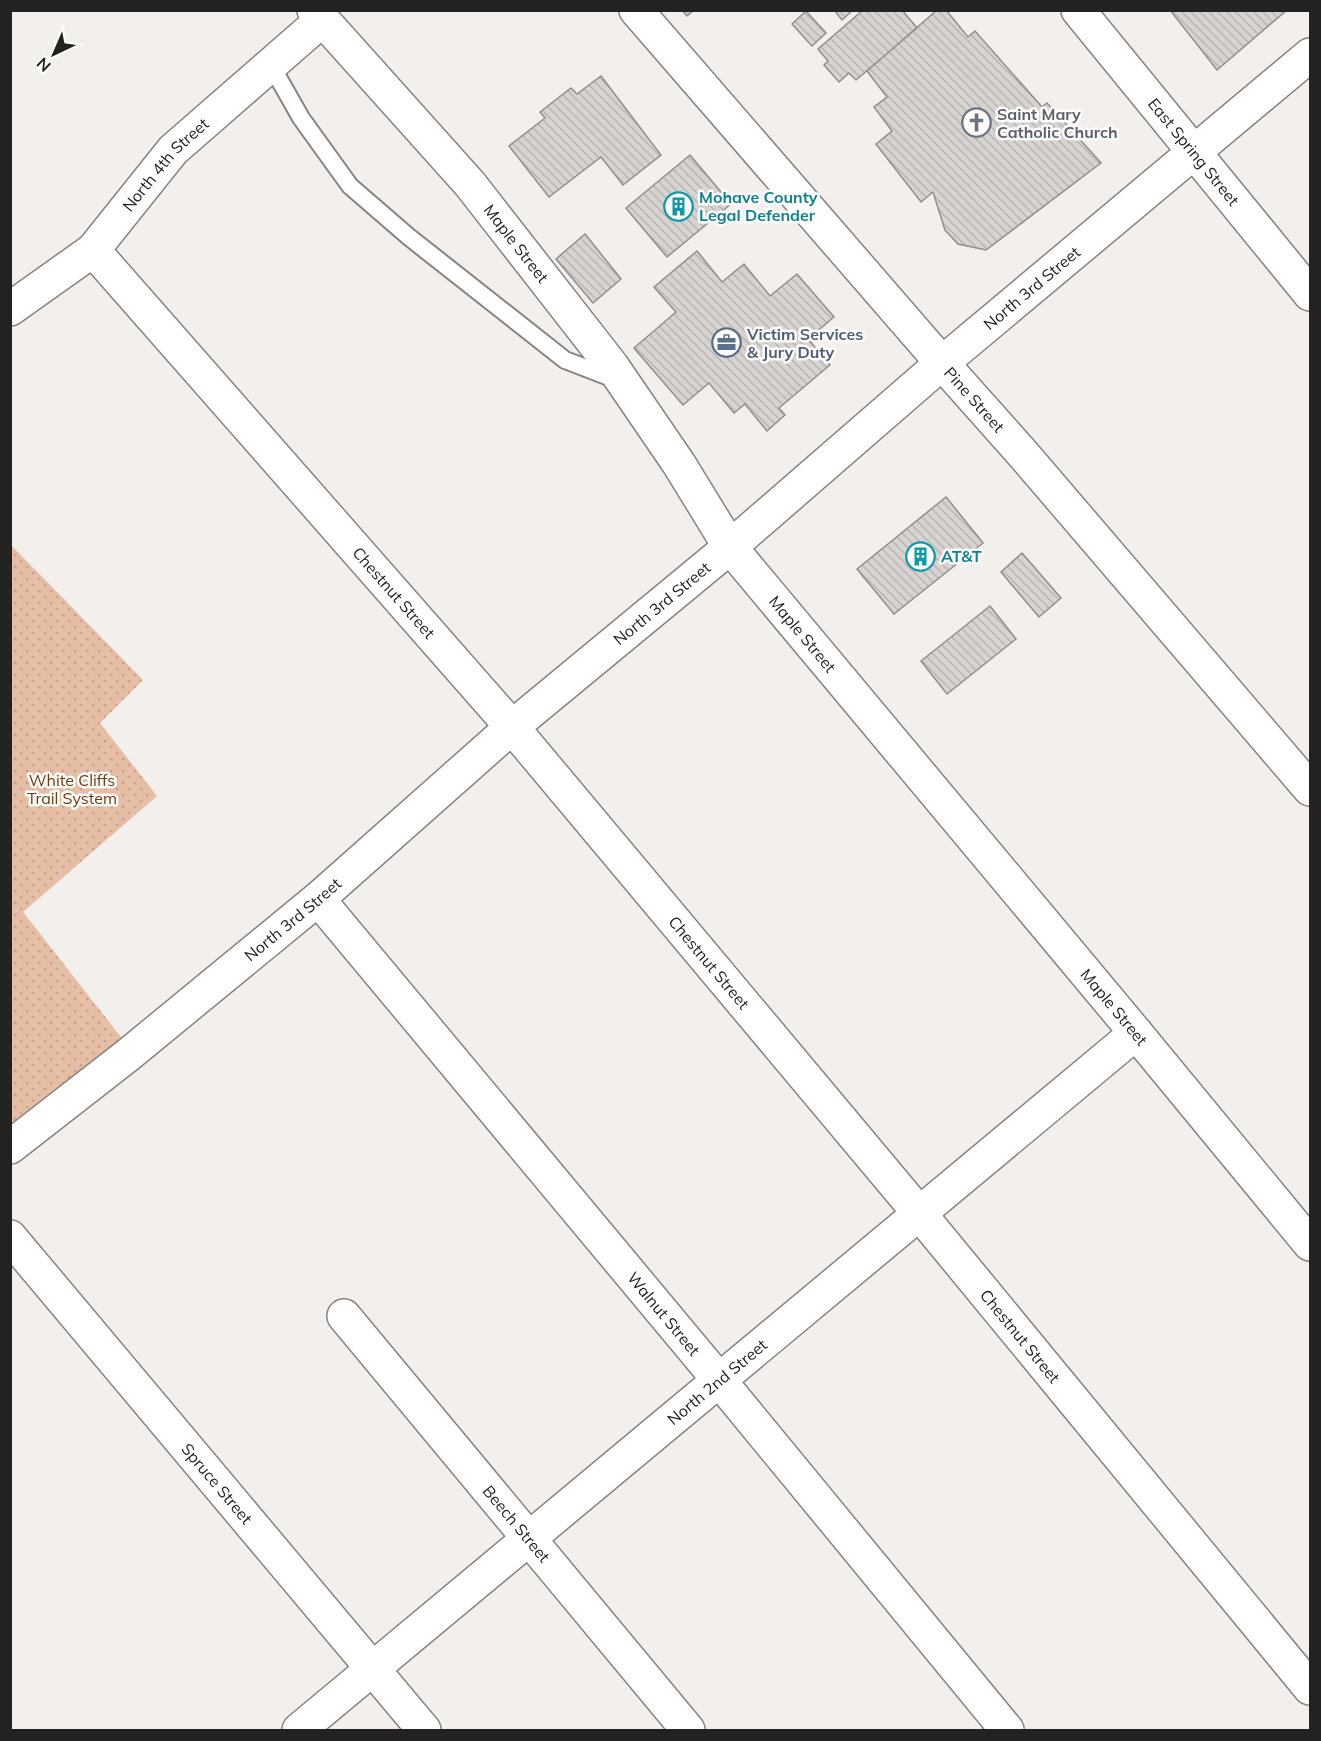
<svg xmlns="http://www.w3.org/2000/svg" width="1321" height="1741" font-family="Mulish,sans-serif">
<defs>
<pattern id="grass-dots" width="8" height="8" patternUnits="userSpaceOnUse" patternTransform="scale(1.5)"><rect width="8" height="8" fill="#e5bea5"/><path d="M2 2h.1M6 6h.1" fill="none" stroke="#c4a38e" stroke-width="1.8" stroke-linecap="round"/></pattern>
<pattern id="building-back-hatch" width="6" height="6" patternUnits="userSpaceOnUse" patternTransform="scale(1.5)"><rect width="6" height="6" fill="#d7d3d1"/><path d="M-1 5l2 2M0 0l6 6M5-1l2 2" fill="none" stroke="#b8b5b3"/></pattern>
</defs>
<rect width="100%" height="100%" fill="#f3efed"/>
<path fill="url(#grass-dots)" d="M 11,545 L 143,680 L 100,723 L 157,796 L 23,912 L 124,1041 L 11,1132 Z"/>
<path fill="url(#building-back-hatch)" stroke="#918e8c" stroke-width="1.5" d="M 682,10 L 694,10 L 687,16 Z
M 834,10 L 853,10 L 842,20 Z
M 863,10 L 902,10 L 917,28 L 856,80 L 849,73 L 839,82 L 824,65 L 828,61 L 818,49 Z
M 937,10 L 946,10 L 968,37 L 975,31 L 1042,107 L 1047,103 L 1101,163 L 986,250 L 958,244 L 945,230 L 933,192 L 921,202 L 876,144 L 892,131 L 874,107 L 887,97 L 867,71 Z
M 1170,10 L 1287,10 L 1217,70 Z
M 806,11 L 826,33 L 812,46 L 792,24 Z
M 601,76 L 661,155 L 623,185 L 601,157 L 549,197 L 509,146 L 545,118 L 540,112 L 571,88 L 577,94 Z
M 690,155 L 731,204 L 667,257 L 626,208 Z
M 585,234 L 621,279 L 593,303 L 556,259 Z
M 697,251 L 722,282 L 744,264 L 770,296 L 797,274 L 834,317 L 808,339 L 830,365 L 779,408 L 785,415 L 767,431 L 745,404 L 734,413 L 709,383 L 683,405 L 634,348 L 676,312 L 654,287 Z
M 946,497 L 983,543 L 894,614 L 857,569 Z
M 1022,553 L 1061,598 L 1039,617 L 1001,572 Z
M 990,606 L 1016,639 L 947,694 L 921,661 Z"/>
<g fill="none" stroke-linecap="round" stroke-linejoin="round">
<defs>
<path id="lane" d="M 271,65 L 301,118 L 350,186 L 409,237 L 565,360 L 617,380"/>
<g id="street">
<path id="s1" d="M 314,10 L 470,184 L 612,366 L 679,464 L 730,547 L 1136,1033 L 1310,1244"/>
<path id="s2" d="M 636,10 L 942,363 L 1023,454 L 1310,789"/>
<path id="s3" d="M 1078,10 L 1310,294"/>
<path id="s4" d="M 93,250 L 512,727 L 919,1213 L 1310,1688"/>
<path id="s5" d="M 10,309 L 93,250 L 173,150 L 322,20"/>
<path id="s6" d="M 318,899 L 719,1380 L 1007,1730"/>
<path id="s7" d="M 10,1147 L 128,1055 L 318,899 L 512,727 L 730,547 L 942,363 L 1310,55"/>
<path id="s8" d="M 10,1237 L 424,1730"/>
<path id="s9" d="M 344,1316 L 688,1730"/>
<path id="s10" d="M 299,1730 L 1136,1033"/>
</g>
</defs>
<use href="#lane" stroke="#868381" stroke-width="20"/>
<use href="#street" stroke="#868381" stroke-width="36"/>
<use href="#lane" stroke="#fff" stroke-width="16"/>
<use href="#street" stroke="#fff" stroke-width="33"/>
</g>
<defs>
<symbol id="church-ring" viewBox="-11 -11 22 22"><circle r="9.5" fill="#fffdfc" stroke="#6b7280" stroke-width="1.5"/><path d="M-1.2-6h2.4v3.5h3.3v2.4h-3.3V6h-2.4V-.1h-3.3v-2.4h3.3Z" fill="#6b7280"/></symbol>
<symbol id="building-ring" viewBox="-11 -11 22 22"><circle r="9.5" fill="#fffdfc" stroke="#0f9aa8" stroke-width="1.5"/><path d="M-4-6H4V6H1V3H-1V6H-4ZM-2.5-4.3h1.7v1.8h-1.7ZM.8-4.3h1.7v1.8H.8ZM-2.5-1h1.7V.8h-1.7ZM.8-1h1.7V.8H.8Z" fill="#0f9aa8"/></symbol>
<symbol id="office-ring" viewBox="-11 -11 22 22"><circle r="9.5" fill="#fffdfc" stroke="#5c6f8a" stroke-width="1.5"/><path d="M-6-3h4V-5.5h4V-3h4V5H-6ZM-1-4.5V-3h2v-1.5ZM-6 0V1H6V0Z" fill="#5c6f8a"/></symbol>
</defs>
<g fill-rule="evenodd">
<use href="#church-ring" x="960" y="106" width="33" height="33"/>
<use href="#building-ring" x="662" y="190" width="33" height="33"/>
<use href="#office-ring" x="710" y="326" width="33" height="33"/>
<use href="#building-ring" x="904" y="540" width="33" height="33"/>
</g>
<g text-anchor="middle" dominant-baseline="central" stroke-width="5" stroke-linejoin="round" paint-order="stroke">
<g font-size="16" font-weight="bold" fill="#5b616d" stroke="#fffdfc" text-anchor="start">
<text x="997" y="114">Saint Mary<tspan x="997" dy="18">Catholic Church</tspan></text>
</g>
<g font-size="16" fill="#232221" stroke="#fffdfc">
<text stroke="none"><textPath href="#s3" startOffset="183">East Spring Street</textPath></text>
<text stroke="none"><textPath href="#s5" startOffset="214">North 4th Street</textPath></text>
<text stroke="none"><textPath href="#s1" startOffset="309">Maple Street</textPath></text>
<text stroke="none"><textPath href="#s7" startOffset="1335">North 3rd Street</textPath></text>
<text stroke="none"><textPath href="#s2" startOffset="516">Pine Street</textPath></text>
<text stroke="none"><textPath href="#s4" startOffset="456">Chestnut Street</textPath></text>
<text stroke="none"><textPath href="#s7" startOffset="849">North 3rd Street</textPath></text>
<text stroke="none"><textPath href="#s1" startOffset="794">Maple Street</textPath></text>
<text stroke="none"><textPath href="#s7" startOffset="363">North 3rd Street</textPath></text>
<text stroke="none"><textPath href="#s4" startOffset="942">Chestnut Street</textPath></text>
<text stroke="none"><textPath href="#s1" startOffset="1280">Maple Street</textPath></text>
<text stroke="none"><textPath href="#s6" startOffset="540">Walnut Street</textPath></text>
<text stroke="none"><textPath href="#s4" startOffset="1428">Chestnut Street</textPath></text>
<text stroke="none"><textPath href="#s10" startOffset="544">North 2nd Street</textPath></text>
<text stroke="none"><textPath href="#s8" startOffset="322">Spruce Street</textPath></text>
<text stroke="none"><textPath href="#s9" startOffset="270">Beech Street</textPath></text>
</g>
<g font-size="16" font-weight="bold" fill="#0d838f" stroke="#fffdfc" text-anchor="start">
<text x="699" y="197">Mohave County<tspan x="699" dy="18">Legal Defender</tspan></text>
<text x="941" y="556">AT&amp;T</text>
</g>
<g font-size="16" font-weight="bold" fill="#4e5e75" stroke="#fffdfc" text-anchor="start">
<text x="747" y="334">Victim Services<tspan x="747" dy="18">&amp; Jury Duty</tspan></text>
</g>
<g font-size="16" fill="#6f390f" stroke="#fffdfc">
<text x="72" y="780">White Cliffs<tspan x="72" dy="18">Trail System</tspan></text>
</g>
</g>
<rect width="1321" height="1741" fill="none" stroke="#232221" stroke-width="24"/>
<g transform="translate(54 54) rotate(224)" stroke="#fffdfc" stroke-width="4.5" paint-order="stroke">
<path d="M0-4.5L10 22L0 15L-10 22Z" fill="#232221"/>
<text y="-9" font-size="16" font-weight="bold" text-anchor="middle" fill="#232221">N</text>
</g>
</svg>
